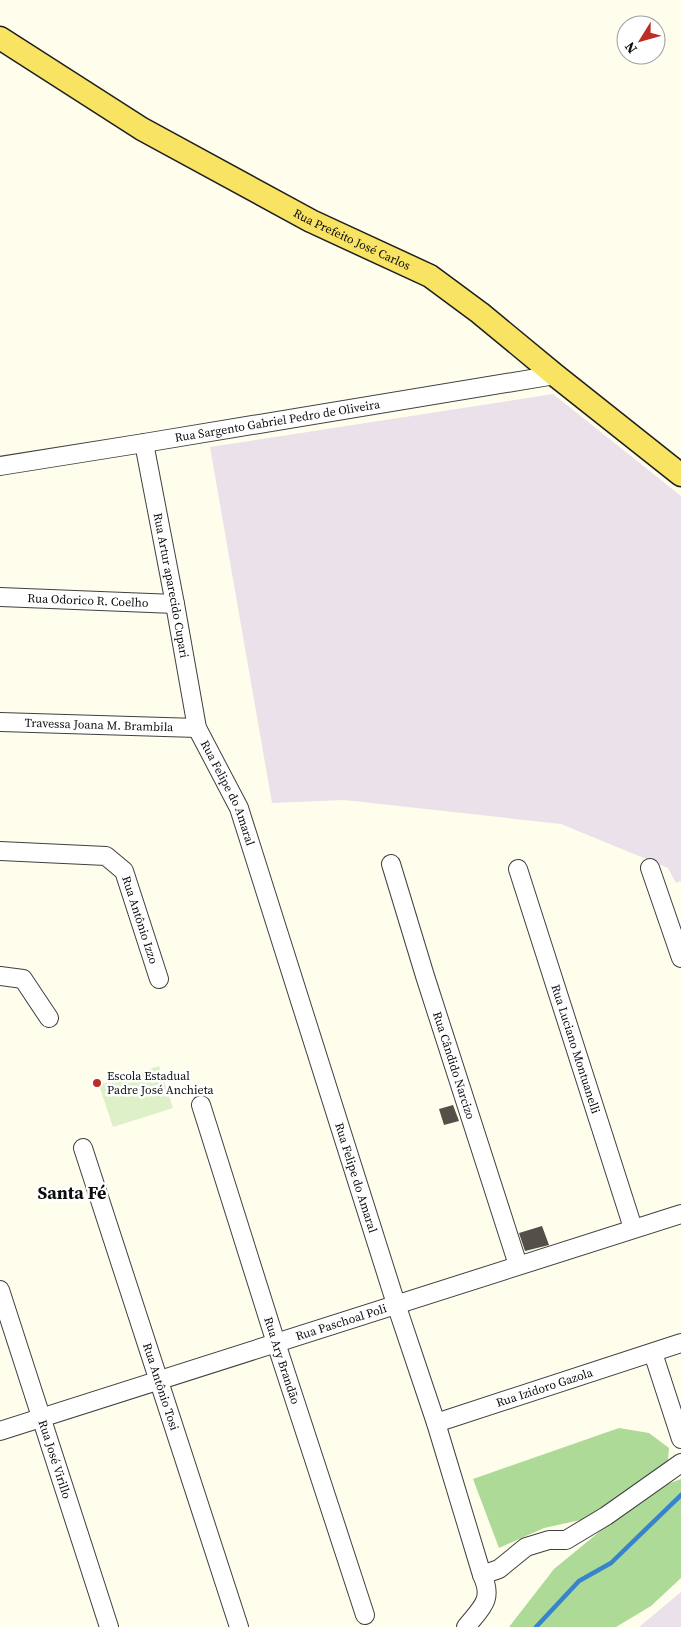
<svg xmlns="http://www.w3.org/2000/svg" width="681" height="1627" font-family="'Source Serif 4',serif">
<rect width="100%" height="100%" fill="#fffdec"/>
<path fill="#ebe1eb" d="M 553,394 L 681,496 L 681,881 L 676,883 L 668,868 L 561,824 L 344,800 L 272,803 L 210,447 Z
M 681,1592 L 681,1627 L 639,1627 Z"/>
<path fill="#adda96" d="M 619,1428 L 649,1433 L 669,1448 L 668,1460 L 594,1517 L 544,1528 L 499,1548 L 473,1479 Z
M 681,1479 L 681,1578 L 651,1606 L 616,1627 L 509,1627 L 554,1569 L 649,1491 Z"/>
<path fill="#def0c8" d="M 159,1066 L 173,1108 L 113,1127 L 99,1085 Z"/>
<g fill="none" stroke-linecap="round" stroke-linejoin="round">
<path stroke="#3883cd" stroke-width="4.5" d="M 536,1627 L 579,1581 L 611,1563 L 681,1495"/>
</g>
<path fill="#554f49" d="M 453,1105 L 459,1121 L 444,1125 L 439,1109 Z
M 542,1226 L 549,1245 L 525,1251 L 519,1233 Z"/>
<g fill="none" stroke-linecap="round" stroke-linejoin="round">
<defs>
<g id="minor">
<path id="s1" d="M 144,443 L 175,604 L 197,728 L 239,808 L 396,1304 L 436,1423 L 482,1575 C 494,1600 481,1608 466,1627"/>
<path id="s2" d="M 0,466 L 144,443 L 555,375"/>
<path id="s3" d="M 0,597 L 175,604"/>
<path id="s4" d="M 0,722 L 197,728"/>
<path id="s5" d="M 0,851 L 106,856 L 124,871 L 159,979"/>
<path id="s6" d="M 391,864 L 425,976 L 518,1265"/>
<path d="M 650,868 L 681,958"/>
<path id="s7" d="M 518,869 L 633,1228"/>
<path d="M 0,976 L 23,979 L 49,1018"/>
<path id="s8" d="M 201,1105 L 276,1343 L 365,1615"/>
<path id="s9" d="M 83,1148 L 239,1627"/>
<path id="s10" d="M 0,1290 L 109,1627"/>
<path d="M 653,1353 L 681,1439"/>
<path id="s11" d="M 436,1423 L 681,1343"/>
<path id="s12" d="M 0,1431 L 681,1214"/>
<path d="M 482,1575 L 499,1569 L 526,1547 L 549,1540 L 566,1540 L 606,1516 L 681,1463"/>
</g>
<g id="major">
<path id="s13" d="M 0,38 L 142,129 L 311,221 L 430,276 L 480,313 L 555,375 L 681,475"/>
</g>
</defs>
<use href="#minor" stroke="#404040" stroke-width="20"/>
<use href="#major" stroke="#1e1e1e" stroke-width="25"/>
<use href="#minor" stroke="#fff" stroke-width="18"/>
<use href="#major" stroke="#f8e363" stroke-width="22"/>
</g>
<circle fill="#bc2d25" stroke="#fff" stroke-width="2" cx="97" cy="1083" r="5"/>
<g text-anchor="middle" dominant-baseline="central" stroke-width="5" stroke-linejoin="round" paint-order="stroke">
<g font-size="12" fill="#0d0d0d" stroke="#fff">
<text stroke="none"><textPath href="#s13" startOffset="406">Rua Prefeito José Carlos</textPath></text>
<text stroke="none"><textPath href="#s2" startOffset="281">Rua Sargento Gabriel Pedro de Oliveira</textPath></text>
<text stroke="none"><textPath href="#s1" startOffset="145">Rua Artur aparecido Cupari</textPath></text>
<text stroke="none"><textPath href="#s3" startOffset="88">Rua Odorico R. Coelho</textPath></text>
<text stroke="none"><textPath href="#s4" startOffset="99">Travessa Joana M. Brambila</textPath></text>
<text stroke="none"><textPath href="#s1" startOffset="362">Rua Felipe do Amaral</textPath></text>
<text stroke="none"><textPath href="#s5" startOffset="181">Rua Antônio Izzo</textPath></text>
<text stroke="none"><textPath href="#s7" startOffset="189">Rua Luciano Montuanelli</textPath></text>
<text stroke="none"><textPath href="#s6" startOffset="211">Rua Cândido Narcizo</textPath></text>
<text stroke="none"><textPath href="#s1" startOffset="768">Rua Felipe do Amaral</textPath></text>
<text stroke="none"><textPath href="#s12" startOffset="358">Rua Paschoal Poli</textPath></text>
<text stroke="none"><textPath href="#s8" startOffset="268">Rua Ary Brandão</textPath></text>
<text stroke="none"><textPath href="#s9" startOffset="251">Rua Antônio Tosi</textPath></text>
<text stroke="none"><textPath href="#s11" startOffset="114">Rua Izidoro Gazola</textPath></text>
<text stroke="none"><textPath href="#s10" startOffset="178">Rua José Virillo</textPath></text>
</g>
<g font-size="12" fill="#0d0d0d" stroke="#fff" text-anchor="start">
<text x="107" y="1076">Escola Estadual<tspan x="107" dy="14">Padre José Anchieta</tspan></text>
</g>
<g font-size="18" font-weight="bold" fill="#0d0d0d" stroke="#fff">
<text x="72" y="1192">Santa Fé</text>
</g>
</g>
<g transform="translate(641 40) rotate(233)"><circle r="24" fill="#ffffff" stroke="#9e9e9e"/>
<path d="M0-4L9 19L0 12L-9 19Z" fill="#bc2d25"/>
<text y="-8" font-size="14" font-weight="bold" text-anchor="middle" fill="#0d0d0d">N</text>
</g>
</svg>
